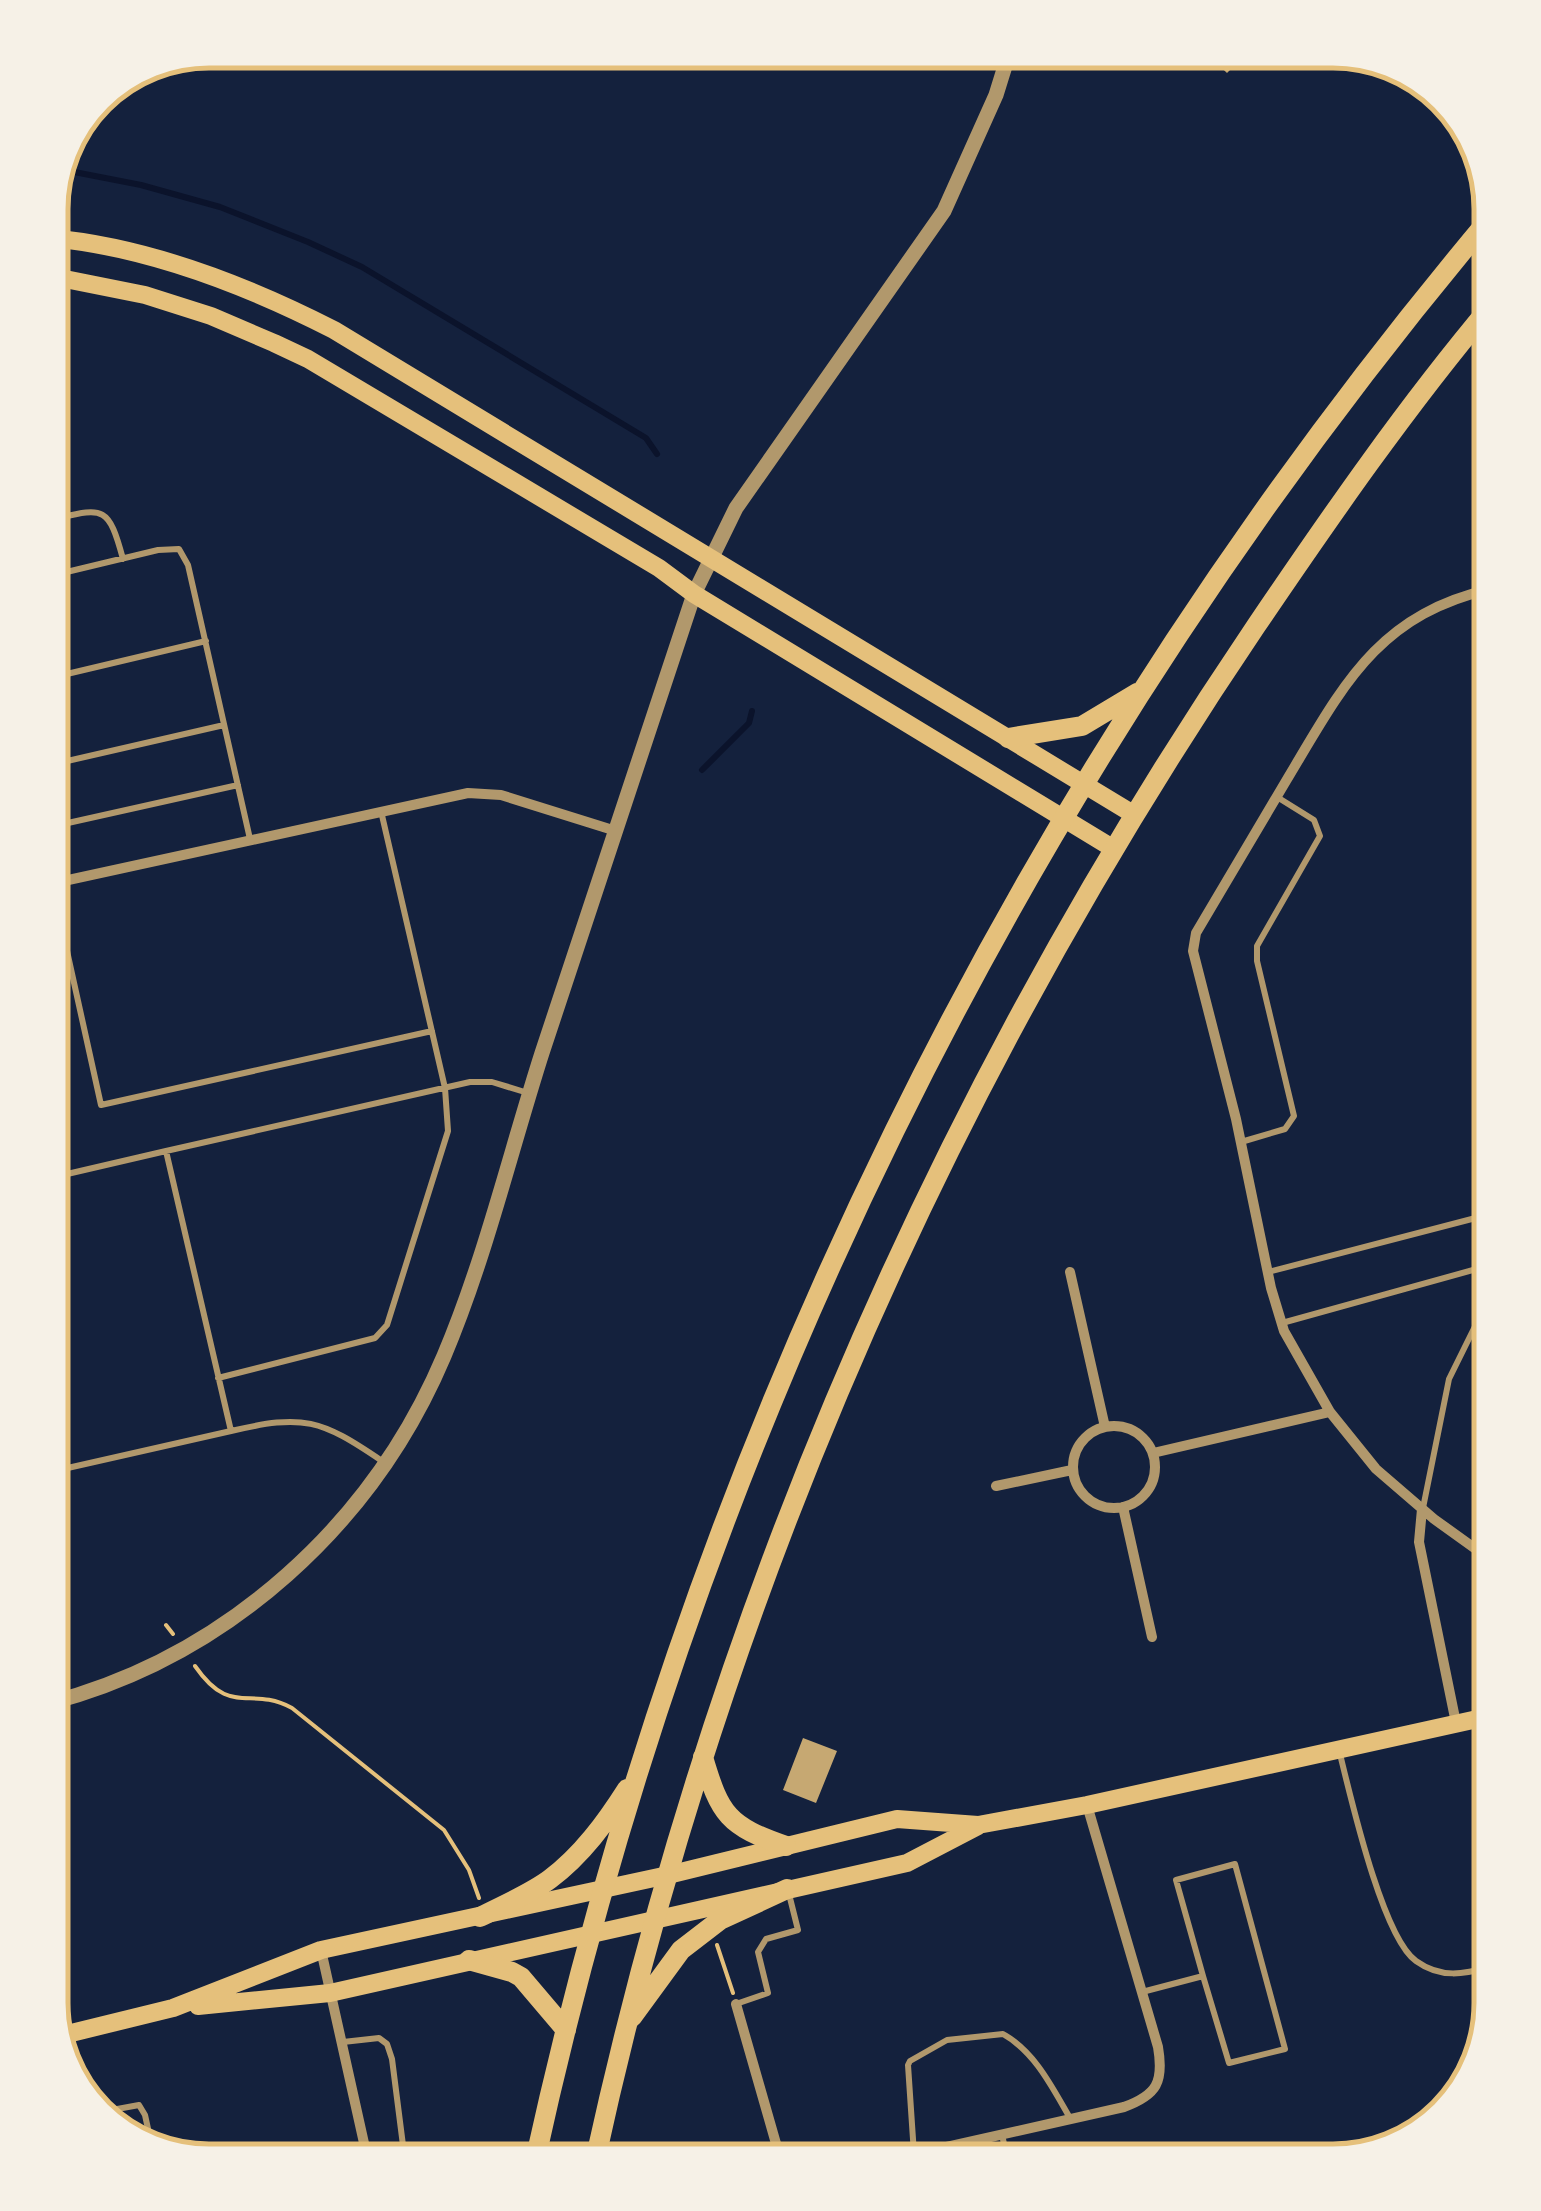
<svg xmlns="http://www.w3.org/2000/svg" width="1541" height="2211" font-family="Inter,sans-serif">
<rect width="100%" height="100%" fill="#14213d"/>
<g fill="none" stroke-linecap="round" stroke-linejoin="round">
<path stroke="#0b132b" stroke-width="6" d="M 64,170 L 141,185 L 220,207 L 308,242 L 362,267 L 646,438 L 657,454
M 702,770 L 749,723 L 752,711"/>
</g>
<path fill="#c6a872" d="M 208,50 L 253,52 L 150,74 L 149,72 Z
M 1217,50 L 1250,50 L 1227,73 L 1210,57 Z
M 803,1738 L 837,1751 L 816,1803 L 783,1790 Z
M 436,2147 L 474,2156 L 473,2161 L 433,2161 Z"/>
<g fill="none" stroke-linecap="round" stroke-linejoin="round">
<path stroke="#e5c07b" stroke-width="4" d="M 166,1625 L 173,1634
M 195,1666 C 231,1718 249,1685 292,1708 L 444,1830 L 469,1870 L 479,1898
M 717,1945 L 733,1993"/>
<path stroke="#b1986c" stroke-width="6" d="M 50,520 C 103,508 108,503 123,559
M 50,576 L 158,550 L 179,549 L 188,565 L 250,839
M 50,678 L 206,641
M 50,765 L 224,725
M 50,827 L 238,785
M 52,883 L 101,1105 L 432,1031
M 1241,1142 L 1285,1129 L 1294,1116 L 1257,961 L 1257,946 L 1320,836 L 1314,820 L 1277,797
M 50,1178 L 166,1151
M 1268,1272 L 1491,1214
M 1282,1323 L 1491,1265
M 218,1378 L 375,1338 L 387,1325 L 448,1131 L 445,1088 L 381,811
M 382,1461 C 320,1419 304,1414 231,1431 L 166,1151 L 470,1082 L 492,1082 L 528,1093
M 50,1472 L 231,1431
M 1423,1508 L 1449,1379 L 1491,1294
M 1339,1750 C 1350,1794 1382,1937 1416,1961 C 1441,1979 1464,1974 1491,1967
M 1142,1992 L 1203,1976 L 1229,2063 L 1285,2049 L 1235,1864 L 1176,1880 L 1203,1976
M 736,2004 L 768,1993 L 758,1952 L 766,1939 L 798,1930 L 788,1890
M 64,2036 L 78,2089
M 343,2042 L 379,2038 L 387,2044 L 392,2059 L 405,2161
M 101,2112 L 139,2105 L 145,2115 L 152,2147
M 1002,2135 L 1008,2161
M 914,2154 L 908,2065 L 910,2061 L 947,2040 L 1003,2034 C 1035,2052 1052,2087 1070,2118
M 1194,2161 L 1211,2157 L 1212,2161"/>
<path stroke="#b1986c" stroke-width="10" d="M 50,884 L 468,793 L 501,795 L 616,831
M 1070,1272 L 1105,1427
M1073 1467a41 41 0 1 1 82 0a41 41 0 1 1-82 0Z
M 1153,1453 L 1330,1412
M 996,1486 L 1072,1470
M 1123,1507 L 1152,1637
M 1422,1509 L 1419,1542 L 1456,1723
M 1491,1560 L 1434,1519 L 1376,1469 L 1330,1412 L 1284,1331 L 1271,1288 L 1236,1119 L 1193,951 L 1196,933 C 1226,882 1256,832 1286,781 C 1342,688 1376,615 1491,589
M 321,1950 L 368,2161
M 736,2004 L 781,2161
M 884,2161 L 1124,2107 C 1157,2095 1164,2082 1158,2047 L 1087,1805"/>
<path stroke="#b1986c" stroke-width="15" d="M 50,1703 C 228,1656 373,1524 444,1356 C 485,1259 510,1153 542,1053 C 592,900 642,747 694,594 L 736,508 L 944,211 L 996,95 L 1010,50"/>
<path stroke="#e5c07b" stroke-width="18" d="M 50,238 C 149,247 246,285 334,330 L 1133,814
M 50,276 L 145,295 L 211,316 L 274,343 L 308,359 L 659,568 L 694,594 L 1114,849
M 198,2006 L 330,1993 L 907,1863 L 978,1826
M 59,2036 L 173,2008 L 321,1950 L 668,1875 L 897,1819 L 978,1825 L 1087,1805 L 1491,1716"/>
<path stroke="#e5c07b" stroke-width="20" d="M 1008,738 L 1082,726 L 1137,693
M 703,1757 C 720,1815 728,1826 786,1846
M 480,1917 C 503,1905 530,1894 550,1879 C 582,1855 606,1822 627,1789
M 469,1960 L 512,1972 L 521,1977 L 566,2030
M 632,2017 L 681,1950 L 720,1920 L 787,1889
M 535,2161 C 692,1444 1018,779 1491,217
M 595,2161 C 716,1606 938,1096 1256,626 C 1330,517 1406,407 1491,306"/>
</g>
<path d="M0 0H1541V2211H0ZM209 68H1333A141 141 0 0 1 1474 209V2003A141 141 0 0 1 1333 2144H209A141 141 0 0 1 68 2003V209A141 141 0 0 1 209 68Z" fill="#f6f1e7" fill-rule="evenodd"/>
<path fill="none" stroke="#e5c07b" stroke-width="5" d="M209 68H1333A141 141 0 0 1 1474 209V2003A141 141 0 0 1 1333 2144H209A141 141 0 0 1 68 2003V209A141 141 0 0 1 209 68Z"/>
</svg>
